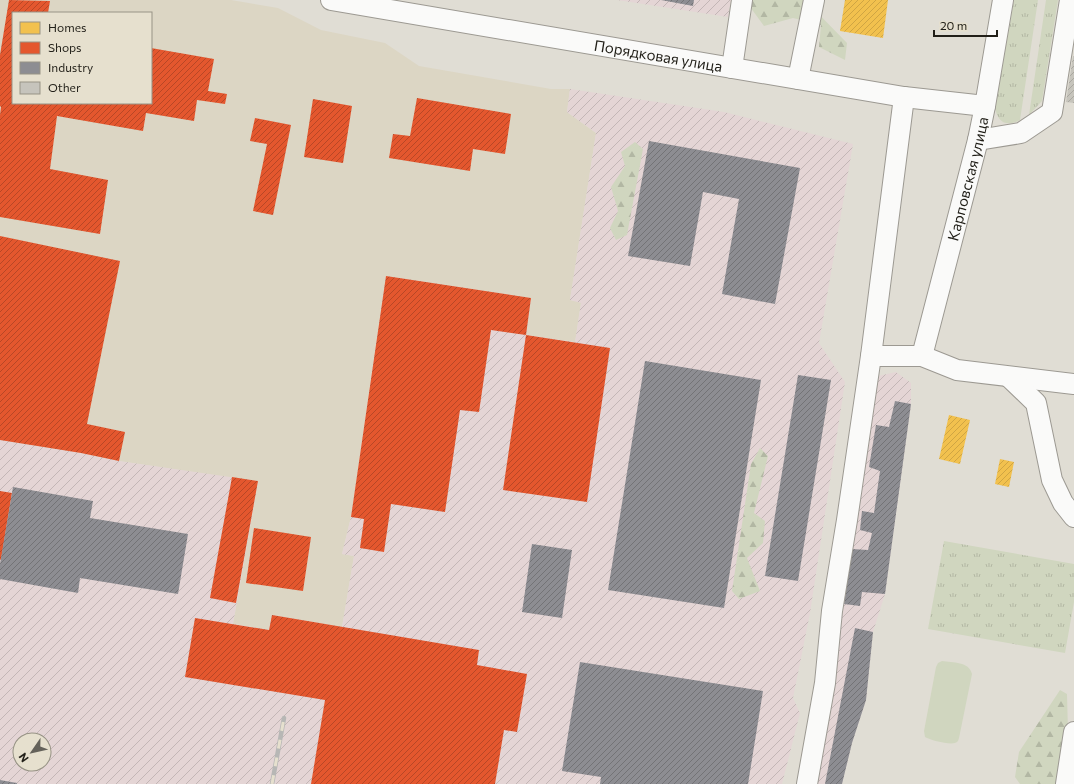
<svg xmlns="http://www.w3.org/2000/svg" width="1074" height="784" font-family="Commissioner,sans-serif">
<defs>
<pattern id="industrial-furrows" width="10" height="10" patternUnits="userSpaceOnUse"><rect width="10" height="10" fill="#e4d5d5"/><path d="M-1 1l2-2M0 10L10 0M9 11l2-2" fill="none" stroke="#c3b6b6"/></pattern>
<pattern id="grass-tufts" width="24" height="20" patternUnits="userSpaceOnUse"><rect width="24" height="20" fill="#d0d6bf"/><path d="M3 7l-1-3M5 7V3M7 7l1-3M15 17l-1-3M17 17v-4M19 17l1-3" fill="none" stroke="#b2b7a3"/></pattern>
<pattern id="forest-firs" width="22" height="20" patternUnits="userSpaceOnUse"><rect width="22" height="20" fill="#d0d6bf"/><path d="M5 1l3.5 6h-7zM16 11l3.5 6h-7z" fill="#b2b7a3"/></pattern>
<pattern id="homes-hatch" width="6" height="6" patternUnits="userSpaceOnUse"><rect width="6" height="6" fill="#f2c14e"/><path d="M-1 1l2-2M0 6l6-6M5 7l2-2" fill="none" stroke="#cfa543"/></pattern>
<pattern id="shops-hatch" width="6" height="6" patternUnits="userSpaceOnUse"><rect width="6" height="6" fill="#e4572e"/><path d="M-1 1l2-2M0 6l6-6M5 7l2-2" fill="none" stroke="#b84726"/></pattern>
<pattern id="industry-hatch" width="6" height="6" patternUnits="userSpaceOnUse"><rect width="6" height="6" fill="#8d8d92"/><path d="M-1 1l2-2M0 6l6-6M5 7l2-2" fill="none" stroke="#737376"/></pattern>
<pattern id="building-hatch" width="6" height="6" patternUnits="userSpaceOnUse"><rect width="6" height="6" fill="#c6c4bc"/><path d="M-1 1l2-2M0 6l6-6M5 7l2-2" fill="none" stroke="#aaa8a1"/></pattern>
</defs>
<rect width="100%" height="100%" fill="#e0ddd4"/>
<path fill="#dcd6c4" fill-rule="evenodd" d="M 0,0 L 231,0 L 278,8 L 321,30 L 385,43 L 419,66 L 551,89 L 570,89 L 567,112 L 596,133 L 570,300 L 581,302 L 575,343 L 526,335 L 531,298 L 351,517 L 342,554 L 354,556 L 342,627 L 272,615 L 269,630 L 233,624 L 258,482 L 119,461 L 81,453 L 0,440 ZM 13,13 L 151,13 L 151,103 L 13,103 Z"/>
<path fill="url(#industrial-furrows)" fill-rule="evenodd" d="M 617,0 L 731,0 L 728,17 Z
M 570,89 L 724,112 L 853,144 L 819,343 L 845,382 L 810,613 L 793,698 L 800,713 L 782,784 L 0,784 L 0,440 L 81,453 L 119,461 L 258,481 L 233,624 L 269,630 L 272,615 L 342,627 L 354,556 L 342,554 L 351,517 L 386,276 L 531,298 L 526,335 L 575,342 L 581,303 L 570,300 L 596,133 L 567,112 ZM 20,740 L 44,740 L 44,764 L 20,764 Z
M 896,372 L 911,383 L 911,404 L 885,594 L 873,632 L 866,700 L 852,743 L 842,784 L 817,784 L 839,609 L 878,376 Z"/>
<path fill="url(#grass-tufts)" d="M 1014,0 L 1038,0 L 1020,120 C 1007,127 998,123 995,108 Z
M 1046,0 L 1058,0 L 1042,101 L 1029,115 Z
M 944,541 L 1074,564 L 1074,602 L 1065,653 L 928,629 Z"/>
<path fill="url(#forest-firs)" d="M 745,0 L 807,0 L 806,1 L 847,43 L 845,60 L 819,47 L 821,25 L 793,18 L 764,26 Z
M 635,142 L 643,149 L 627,235 L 616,240 L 610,228 L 618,211 L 611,187 L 625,166 L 621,152 Z
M 760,448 L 768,456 L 754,513 L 765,521 L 763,543 L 747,558 L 760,591 L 739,599 L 732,591 L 751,464 Z
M 1060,690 L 1067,694 L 1068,732 L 1074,784 L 1020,784 L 1015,777 L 1019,752 Z"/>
<path fill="#d0d6bf" d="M 942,661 C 953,663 969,661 972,674 L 959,738 C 958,741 958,742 955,743 C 949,745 930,740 925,737 L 924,731 L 936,667 L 938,663 Z"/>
<path fill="url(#homes-hatch)" d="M 845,0 L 888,0 L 883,38 L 840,31 Z
M 949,415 L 970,420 L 960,464 L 939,459 Z
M 1000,459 L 1014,462 L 1009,487 L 995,484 Z"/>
<path fill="url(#shops-hatch)" d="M 9,0 L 50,1 L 48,13 L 13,13 L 13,103 L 151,103 L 151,48 L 214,59 L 208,91 L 227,94 L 225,104 L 197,100 L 194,121 L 146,113 L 143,131 L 57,116 L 50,169 L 108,180 L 100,234 L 0,217 L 0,115 L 1,107 L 0,106 L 0,55 Z
M 417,98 L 511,114 L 505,154 L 473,149 L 470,171 L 389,158 L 393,134 L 410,136 Z
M 313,99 L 352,106 L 343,163 L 304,157 Z
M 255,118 L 291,125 L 273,215 L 253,211 L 267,144 L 250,141 Z
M 0,236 L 120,261 L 87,424 L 125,432 L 119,461 L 81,453 L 0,440 Z
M 386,276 L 531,298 L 526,335 L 610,348 L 587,502 L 503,490 L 526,335 L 491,330 L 479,412 L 460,410 L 445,512 L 391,504 L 384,552 L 360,548 L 364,519 L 351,517 Z
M 232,477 L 258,481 L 236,603 L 210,598 Z
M 0,491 L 12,493 L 1,560 L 0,559 Z
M 254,528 L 311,537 L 303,591 L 246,583 Z
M 272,615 L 479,650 L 477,665 L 527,674 L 517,732 L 504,730 L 495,784 L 311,784 L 325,700 L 185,677 L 195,618 L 269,630 Z"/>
<path fill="url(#industry-hatch)" d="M 661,0 L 694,0 L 693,6 Z
M 649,141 L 800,168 L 775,304 L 722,294 L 739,199 L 703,192 L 690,266 L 628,256 Z
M 645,361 L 761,380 L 724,608 L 608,590 Z
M 798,375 L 831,380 L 798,581 L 765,576 Z
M 895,401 L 911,404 L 885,594 L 862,592 L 860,606 L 844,604 L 852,549 L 868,550 L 872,533 L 860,530 L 862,511 L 874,513 L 880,471 L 869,467 L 876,425 L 889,427 Z
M 13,487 L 93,501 L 90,518 L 188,534 L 178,594 L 80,578 L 78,593 L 0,579 L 0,564 Z
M 532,544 L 572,550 L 562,618 L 522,612 Z
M 855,628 L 873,632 L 866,700 L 852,743 L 842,784 L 825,784 Z
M 580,662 L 763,691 L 748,784 L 600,784 L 601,777 L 562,771 Z
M 0,780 L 17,783 L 17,784 L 0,784 Z"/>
<path fill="url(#building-hatch)" d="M 1073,56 L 1074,56 L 1074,103 L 1066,102 Z"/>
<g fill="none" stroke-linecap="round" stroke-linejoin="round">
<defs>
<g id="minor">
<path id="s1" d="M 331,0 L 904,97 L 985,106"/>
<path d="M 732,68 L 742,0"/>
<path d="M 798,79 L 814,0"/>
<path d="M 978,140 L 1021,133 L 1052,112 L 1070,0"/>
<path d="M 871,356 L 922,356 L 957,370 L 1074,384"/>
<path id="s2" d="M 922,356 L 978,140 L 985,106 L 1003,0"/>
<path d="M 1009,377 L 1036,403 L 1052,480 L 1063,503 L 1074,517"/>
<path d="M 807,784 L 825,683 L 832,611 L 847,520 L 871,356 L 904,97"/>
<path d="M 1066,784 L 1074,732"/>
</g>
</defs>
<use href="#minor" stroke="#9c9992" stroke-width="22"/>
<use href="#minor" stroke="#fafaf9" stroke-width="20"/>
<defs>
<path id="rail" d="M 272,784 L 284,718"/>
</defs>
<use href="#rail" stroke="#b7b7b5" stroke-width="4.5"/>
<use href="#rail" stroke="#e6e0ce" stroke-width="3" stroke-dasharray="9" stroke-linecap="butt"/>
</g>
<g text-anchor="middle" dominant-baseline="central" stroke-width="4" stroke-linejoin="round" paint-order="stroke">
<g font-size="15" fill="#211f18" stroke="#e6e0ce">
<text stroke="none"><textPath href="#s1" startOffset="332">Порядковая улица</textPath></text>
<text stroke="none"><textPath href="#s2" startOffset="183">Карповская улица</textPath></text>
</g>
</g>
<rect x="12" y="12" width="140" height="92" fill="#e6e0ce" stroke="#979385"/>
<rect x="20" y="22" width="20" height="12" fill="#f2c14e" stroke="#979385"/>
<text x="48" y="32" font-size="12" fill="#211f18">Homes</text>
<rect x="20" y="42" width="20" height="12" fill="#e4572e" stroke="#979385"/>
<text x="48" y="52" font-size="12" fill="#211f18">Shops</text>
<rect x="20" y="62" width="20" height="12" fill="#8d8d92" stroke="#979385"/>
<text x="48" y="72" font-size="12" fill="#211f18">Industry</text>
<rect x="20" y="82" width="20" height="12" fill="#c6c4bc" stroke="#979385"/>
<text x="48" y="92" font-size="12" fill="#211f18">Other</text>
<g transform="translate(32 752) rotate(236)"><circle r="19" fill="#e6e0ce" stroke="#979385"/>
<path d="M0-3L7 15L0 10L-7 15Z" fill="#64625a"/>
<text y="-6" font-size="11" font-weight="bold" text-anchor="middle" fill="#211f18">N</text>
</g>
<path d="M934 30v6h63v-6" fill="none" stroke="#211f18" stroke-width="2"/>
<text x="940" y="30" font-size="12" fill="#211f18" stroke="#e6e0ce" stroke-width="3" paint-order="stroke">20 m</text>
</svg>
